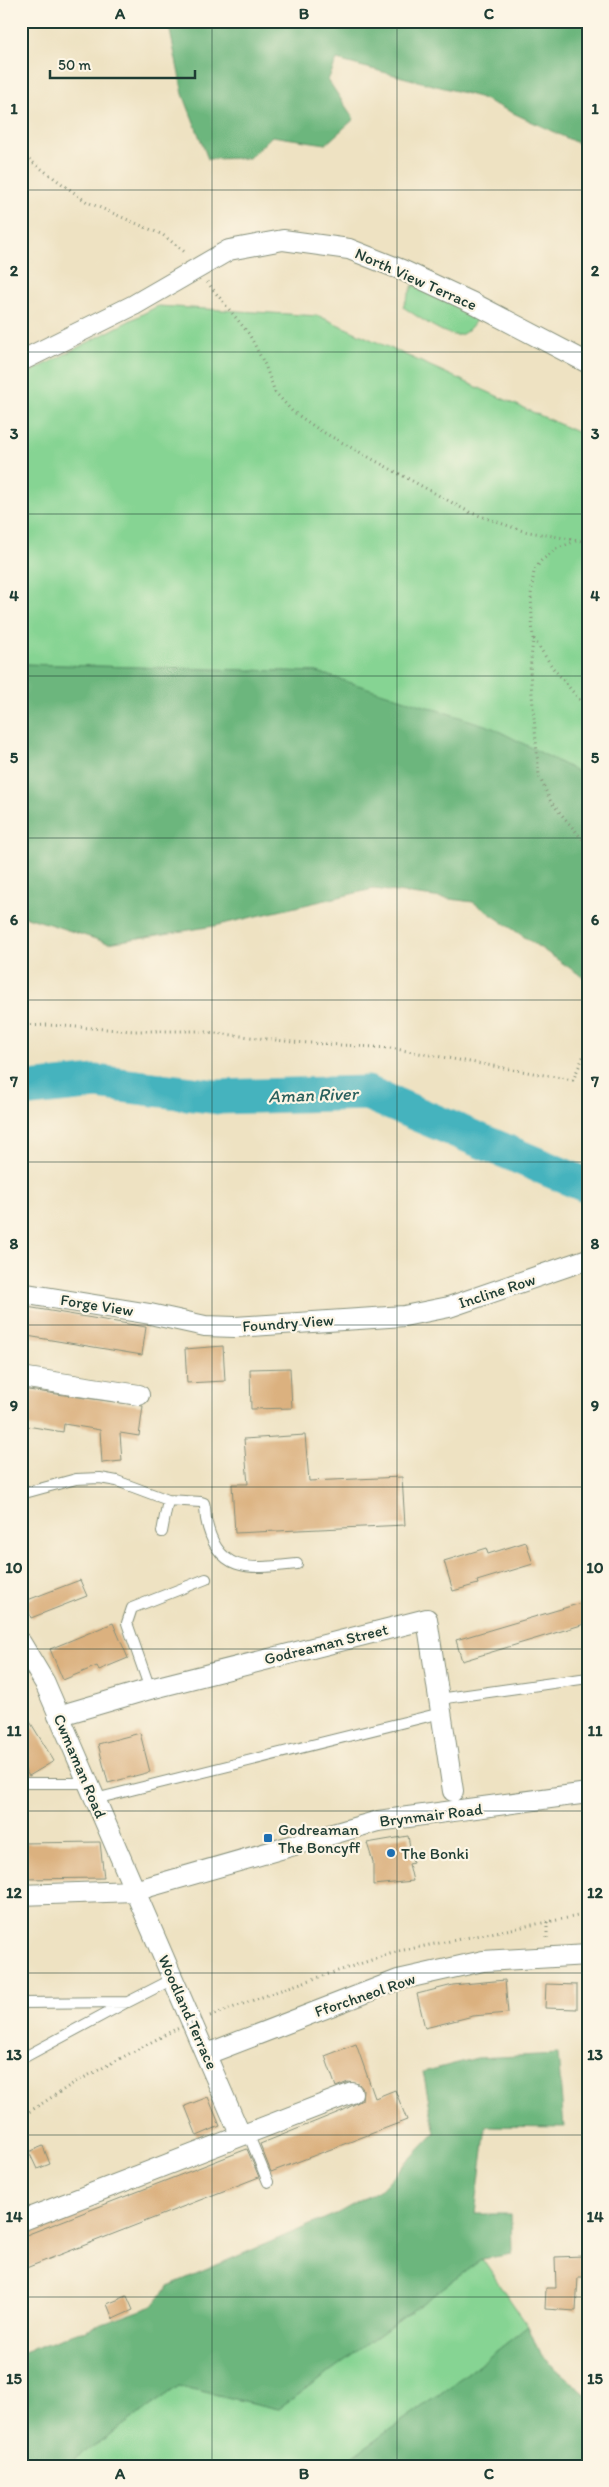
<svg xmlns="http://www.w3.org/2000/svg" width="609" height="2487" font-family="Itim,sans-serif">
<rect width="100%" height="100%" fill="#fcf5e5"/>
<filter id="ink" filterUnits="userSpaceOnUse"><feTurbulence type="fractalNoise" baseFrequency=".02" numOctaves="2"/><feDisplacementMap in="SourceGraphic" scale="10" xChannelSelector="R" yChannelSelector="G"/><feConvolveMatrix kernelMatrix="1 2 1 2 8 2 1 2 1" color-interpolation-filters="sRGB"/></filter>
<filter id="wash" filterUnits="userSpaceOnUse"><feTurbulence type="fractalNoise" baseFrequency=".0096" numOctaves="4" result="noise"/><feDisplacementMap in="SourceGraphic" scale="20" xChannelSelector="R" yChannelSelector="G"/><feGaussianBlur stdDeviation="1.12" result="paint"/><feColorMatrix in="noise" values="0 0 0 0 0 0 0 0 0 0 0 0 0 0 0 0 0 1.4 0 .05"/><feComposite in="paint" operator="in"/></filter>
<g filter="url(#wash)">
<rect width="100%" height="100%" fill="#eee2c2"/>
<path fill="#86d493" stroke="#528864" d="M 413,285 L 479,316 C 474,323 468,333 459,335 C 447,338 414,314 403,307 Z
M 158,306 L 319,316 L 588,437 L 588,781 L 317,672 L 21,664 L 21,377 Z
M 482,2259 L 528,2326 L 465,2376 L 339,2466 L 65,2466 L 179,2386 L 279,2409 Z"/>
<path fill="#6cb67d" stroke="#467a58" d="M 168,21 L 588,21 L 588,148 L 479,97 L 337,60 L 328,80 L 354,119 L 326,144 L 272,136 L 249,158 L 208,159 L 183,94 Z
M 21,664 L 317,672 L 491,727 L 588,777 L 588,973 L 586,979 L 473,902 L 373,889 L 214,926 L 108,943 L 21,915 Z
M 558,2054 L 564,2127 L 486,2126 L 475,2214 L 511,2214 L 512,2254 L 482,2259 L 279,2409 L 179,2386 L 65,2466 L 21,2466 L 21,2353 L 153,2306 L 168,2286 L 338,2213 L 381,2189 L 435,2133 L 423,2072 L 477,2058 Z
M 528,2326 L 541,2356 L 588,2396 L 588,2466 L 339,2466 L 465,2376 Z"/>
<g fill="none" stroke-linecap="round" stroke-linejoin="round">
<path stroke="#44b3be" stroke-width="35" d="M 21,1090 L 96,1082 L 218,1097 L 367,1093 L 588,1186"/>
</g>
<g id="blocks">
<path fill="#dbb17f" d="M 21,1306 L 146,1327 L 142,1355 L 21,1335 Z
M 223,1346 L 225,1381 L 187,1383 L 185,1349 Z
M 290,1368 L 292,1408 L 251,1409 L 250,1369 Z
M 21,1389 L 143,1406 L 139,1436 L 120,1433 L 122,1461 L 102,1463 L 100,1430 L 64,1424 L 63,1432 L 21,1425 Z
M 305,1435 L 309,1481 L 402,1477 L 405,1525 L 235,1533 L 232,1484 L 248,1484 L 244,1439 Z
M 526,1542 L 533,1564 L 477,1581 L 478,1584 L 453,1591 L 444,1561 L 486,1548 L 488,1554 Z
M 80,1580 L 87,1596 L 31,1618 L 25,1601 Z
M 588,1601 L 588,1623 L 462,1661 L 456,1640 Z
M 113,1623 L 128,1658 L 99,1670 L 97,1666 L 63,1680 L 50,1649 Z
M 21,1707 L 54,1761 L 29,1776 L 21,1764 Z
M 140,1733 L 150,1772 L 108,1783 L 98,1744 Z
M 408,1836 L 413,1863 L 409,1864 L 413,1881 L 373,1885 L 373,1862 L 367,1843 Z
M 100,1842 L 104,1878 L 21,1879 L 21,1843 Z
M 505,1980 L 508,2013 L 473,2016 L 425,2028 L 417,1994 L 453,1985 Z
M 546,1984 L 577,1985 L 577,2009 L 545,2008 Z
M 356,2044 L 375,2098 L 395,2090 L 407,2120 L 271,2172 L 260,2144 L 344,2110 L 362,2100 L 363,2089 L 359,2084 L 348,2082 L 336,2087 L 325,2056 Z
M 208,2097 L 220,2126 L 197,2136 L 185,2106 Z
M 43,2146 L 50,2164 L 37,2169 L 29,2152 Z
M 247,2149 L 259,2177 L 21,2270 L 21,2237 Z
M 584,2256 L 585,2277 L 578,2277 L 576,2311 L 545,2309 L 546,2288 L 556,2288 L 555,2257 Z
M 127,2296 L 133,2310 L 113,2319 L 107,2304 Z"/>
</g>
</g>
<g filter="url(#ink)">
<use href="#blocks" fill-opacity="0" stroke="#86907b" stroke-width="1"/>
<g fill="none" stroke-linecap="round" stroke-linejoin="round">
<defs>
<path id="service" d="M 21,1494 L 76,1479 L 100,1478 L 117,1481 L 168,1500 L 201,1502 L 204,1503 C 206,1508 205,1513 206,1519 C 217,1575 251,1569 297,1564
M 162,1532 L 168,1500
M 150,1689 L 127,1623 L 132,1608 L 206,1579
M 439,1699 L 588,1678
M 21,1783 L 87,1783
M 95,1799 L 441,1713
M 21,2003 L 128,2002 L 173,1979
M 21,2059 L 125,2003
M 247,2131 L 268,2182"/>
<path id="minor" d="M 21,361 L 134,305 L 229,250 L 283,240 L 349,249 L 402,270 L 473,303 L 588,363
M 21,1293 L 150,1314 L 205,1326 L 235,1327 L 404,1316 L 449,1307 L 588,1259
M 21,1377 L 139,1395
M 21,1643 L 45,1683 L 240,2134
M 58,1716 L 150,1689 L 427,1619 L 453,1791
M 21,1895 L 134,1891 L 378,1821 L 588,1793
M 207,2054 L 398,1980 L 483,1961 L 588,1955
M 21,2221 L 352,2093"/>
</defs>
<use href="#service" stroke="#86907b" stroke-width="12"/>
<use href="#minor" stroke="#86907b" stroke-width="22"/>
<path stroke="#86907b" stroke-width="3" stroke-dasharray="1 4" stroke-linecap="butt" d="M 21,154 L 87,202 L 163,235 L 186,253
M 207,282 L 249,334 L 265,365 L 275,392 L 292,411 L 321,431 L 469,512 L 523,531 L 588,542
M 576,541 L 556,549 L 541,561 L 534,571 L 531,595 L 533,639 L 530,671 L 539,776 L 551,802 L 588,846
M 534,639 L 553,668 L 588,710
M 21,1026 L 48,1025 L 134,1031 L 198,1031 L 293,1042 L 390,1048 L 573,1080 L 588,1046
M 547,1938 L 547,1921
M 210,2016 L 292,1986 L 399,1951 L 588,1914
M 21,2117 L 74,2083 L 174,2030"/>
<use href="#service" stroke="#fff" stroke-width="10"/>
<use href="#minor" stroke="#fff" stroke-width="20"/>
<path stroke="#86907b" stroke-width="3" stroke-dasharray="1 4" stroke-linecap="butt" d="M 177,2029 L 203,2018"/>
</g>
</g>
<path fill="none" stroke="#1f3d34" stroke-width="1" stroke-opacity="0.55" d="M 212,21 L 212,2466M 397,21 L 397,2466M 21,190 L 588,190M 21,352 L 588,352M 21,514 L 588,514M 21,676 L 588,676M 21,838 L 588,838M 21,1000 L 588,1000M 21,1162 L 588,1162M 21,1325 L 588,1325M 21,1487 L 588,1487M 21,1649 L 588,1649M 21,1811 L 588,1811M 21,1973 L 588,1973M 21,2135 L 588,2135M 21,2297 L 588,2297"/>
<g fill="#1f6fb2" stroke="#fcf5e5" stroke-width="2">
<rect x="263" y="1833" width="10" height="10" rx="2.5"/>
<circle cx="391" cy="1853" r="5"/>
</g>
<g text-anchor="middle" dominant-baseline="central" stroke-width="4.5" stroke-linejoin="round" paint-order="stroke">
<g font-size="16" fill="#1f3d34" stroke="#fcf5e5">
<text transform="translate(416 279) rotate(24)">North View Terrace</text>
<text transform="translate(497 1291) rotate(-18)">Incline Row</text>
<text transform="translate(97 1305) rotate(9)">Forge View</text>
<text transform="translate(288 1323) rotate(-4)">Foundry View</text>
<text transform="translate(326 1644) rotate(-14)">Godreaman Street</text>
<text transform="translate(80 1766) rotate(67)">Cwmaman Road</text>
<text transform="translate(431 1815) rotate(-7)">Brynmair Road</text>
<text transform="translate(365 1995) rotate(-19)">Fforchneol Row</text>
<text transform="translate(188 2012) rotate(66)">Woodland Terrace</text>
</g>
<g font-size="16" fill="#1f3d34" stroke="#fcf5e5" text-anchor="start">
<text x="278" y="1829">Godreaman<tspan x="278" dy="18">The Boncyff</tspan></text>
<text x="401" y="1853">The Bonki</text>
</g>
<g font-size="18" font-style="italic" fill="#2a605d" stroke="#fcf5e5">
<text transform="translate(313 1095) rotate(-2)">Aman River</text>
</g>
</g>
<rect width="609" height="2487" fill="none" stroke="#fcf5e5" stroke-width="55"/>
<path d="M50 70v8h145v-8" fill="none" stroke="#1f3d34" stroke-width="2.5"/>
<text x="58" y="70" font-size="15" fill="#1f3d34" stroke="#fcf5e5" stroke-width="4" paint-order="stroke">50 m</text>
<rect x="28" y="28" width="554" height="2432" fill="none" stroke="#1f3d34" stroke-width="2"/>
<g font-size="16" text-anchor="middle" font-weight="bold" fill="#1f3d34">
<text x="120" y="19">A</text>
<text x="304" y="19">B</text>
<text x="489" y="19">C</text>
<text x="14" y="114">1</text>
<text x="595" y="114">1</text>
<text x="14" y="276">2</text>
<text x="595" y="276">2</text>
<text x="14" y="439">3</text>
<text x="595" y="439">3</text>
<text x="14" y="601">4</text>
<text x="595" y="601">4</text>
<text x="14" y="763">5</text>
<text x="595" y="763">5</text>
<text x="14" y="925">6</text>
<text x="595" y="925">6</text>
<text x="14" y="1087">7</text>
<text x="595" y="1087">7</text>
<text x="14" y="1249">8</text>
<text x="595" y="1249">8</text>
<text x="14" y="1411">9</text>
<text x="595" y="1411">9</text>
<text x="14" y="1573">10</text>
<text x="595" y="1573">10</text>
<text x="14" y="1736">11</text>
<text x="595" y="1736">11</text>
<text x="14" y="1898">12</text>
<text x="595" y="1898">12</text>
<text x="14" y="2060">13</text>
<text x="595" y="2060">13</text>
<text x="14" y="2222">14</text>
<text x="595" y="2222">14</text>
<text x="14" y="2384">15</text>
<text x="595" y="2384">15</text>
<text x="120" y="2479">A</text>
<text x="304" y="2479">B</text>
<text x="489" y="2479">C</text>
</g>
</svg>
